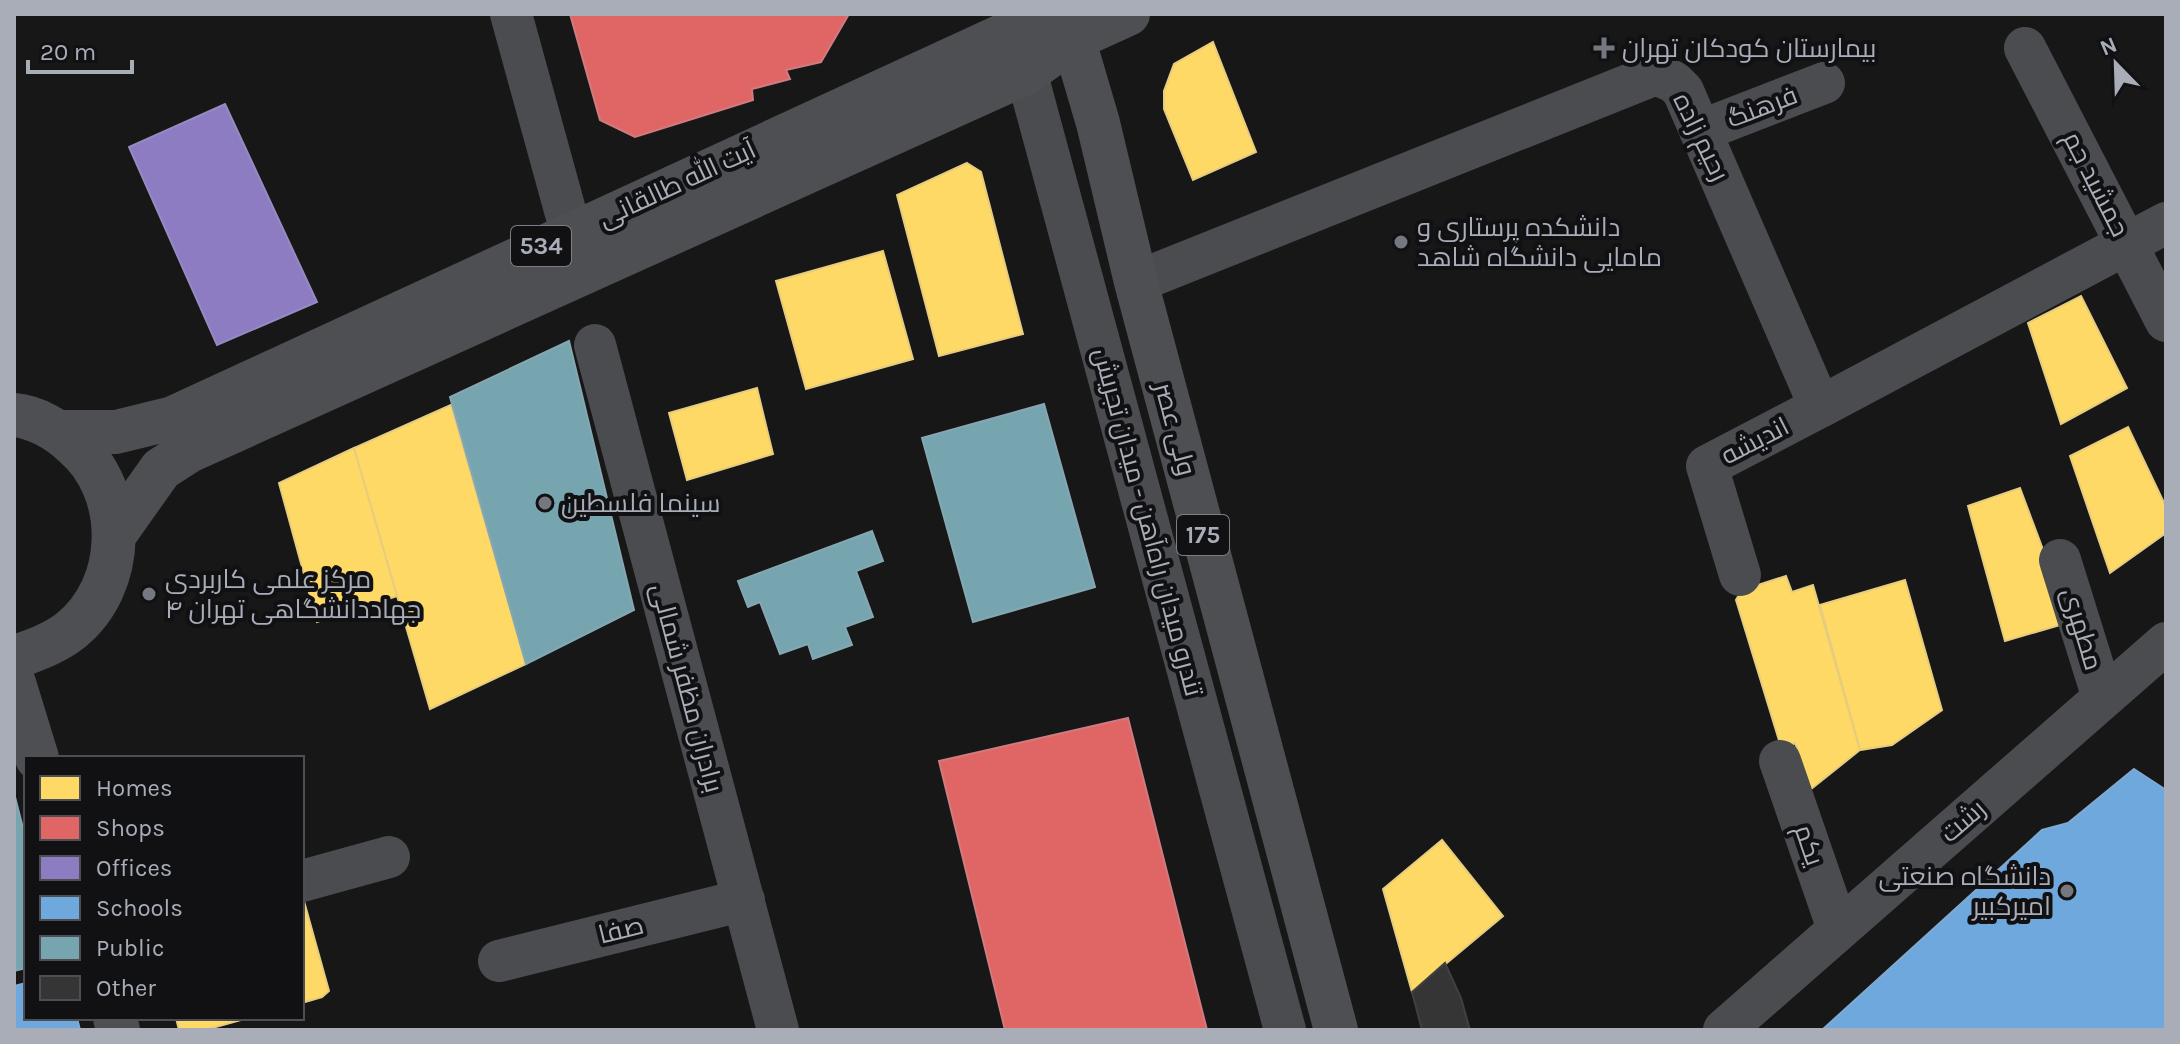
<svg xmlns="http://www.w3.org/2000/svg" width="2180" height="1044" font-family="Karla,Cairo,sans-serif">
<rect width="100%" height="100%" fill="#171717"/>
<path fill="#ffd966" stroke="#e5cc7f" stroke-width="2" d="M 1213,42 L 1256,152 L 1193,180 L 1164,109 L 1164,91 L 1174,64 Z
M 967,163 L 981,172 L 1023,334 L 939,356 L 897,195 Z
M 883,251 L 913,359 L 806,389 L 776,281 Z
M 2081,296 L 2127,388 L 2061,424 L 2028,323 Z
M 757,388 L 773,454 L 687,480 L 669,413 Z
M 451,405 L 526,664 L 430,709 L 354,448 Z
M 2128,427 L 2166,507 L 2166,533 L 2110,573 L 2070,456 Z
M 354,448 L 397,596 L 317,622 L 279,483 Z
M 2020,488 L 2070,622 L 2005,641 L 1968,506 Z
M 1786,576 L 1792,592 L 1813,585 L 1860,750 L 1811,789 L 1795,743 L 1782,750 L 1736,600 L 1742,590 Z
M 1905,580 L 1942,710 L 1892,745 L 1860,750 L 1820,605 Z
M 1442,840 L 1503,916 L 1412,992 L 1383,889 Z
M 302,894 L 329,991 L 322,997 L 302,1003 Z
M 176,1018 L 248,1018 L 205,1030 L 179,1030 Z"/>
<path fill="#e06666" stroke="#cf7b7f" stroke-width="2" d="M 570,14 L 849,14 L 821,62 L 786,70 L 790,79 L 752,89 L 753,100 L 635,137 L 600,120 Z
M 1128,718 L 1207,1030 L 1005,1030 L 939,761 Z"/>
<path fill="#8e7cc3" stroke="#968bc0" stroke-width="2" d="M 225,104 L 317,302 L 217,345 L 129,147 Z"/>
<path fill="#6fa8dc" stroke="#80aad1" stroke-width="2" d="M 2134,769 L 2166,790 L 2166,1030 L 1822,1030 L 2042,830 L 2068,823 Z
M 26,983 L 26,1018 L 77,1018 L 80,1030 L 14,1030 L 14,986 Z"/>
<path fill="#76a5af" stroke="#85a7b2" stroke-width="2" d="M 569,341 L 634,610 L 526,664 L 450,397 Z
M 1044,404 L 1095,587 L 973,622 L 922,438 Z
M 872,531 L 883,561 L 856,571 L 873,617 L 845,627 L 852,645 L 813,659 L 808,644 L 780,654 L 760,602 L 748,607 L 738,581 Z
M 14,793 L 26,840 L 26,968 L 14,971 Z"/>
<path fill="#353536" stroke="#3f4043" stroke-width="2" d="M 1445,963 L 1461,998 L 1470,1030 L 1422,1030 L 1412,992 Z"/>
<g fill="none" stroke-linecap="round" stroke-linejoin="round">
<path stroke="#4b4c50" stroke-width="42" d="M 511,14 L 571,232
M 1017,38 L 1285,1030
M 2025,48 L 2166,321
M 1700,131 L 1824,83
M 1136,282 L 1656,74 L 1674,82 L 1683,91 L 1820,407 L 2166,223
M 595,345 L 778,1030
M 2060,560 L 2103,698
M 1740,575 L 1707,466 L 1820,407
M 1780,761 L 1838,929
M 302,881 L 389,857
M 499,961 L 744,900
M 1724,1030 L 2166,643"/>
<path stroke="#4d4f52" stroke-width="44" d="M 1066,14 L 1098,123 L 1136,282 L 1336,1030
M 14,415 C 36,417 58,430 74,445 C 128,491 127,586 70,631 C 53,644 34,651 14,657
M 60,432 L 116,432 L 173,418 L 1015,30 L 1073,39
M 115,534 L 161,469 L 189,451 L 1026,73 L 1073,39 L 1128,14
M 14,683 L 37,758
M 115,1018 L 118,1030"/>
</g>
<g fill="#757880" stroke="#111113" stroke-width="3">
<path d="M1600 36h8v8h8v8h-8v8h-8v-8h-8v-8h8z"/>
<circle cx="1401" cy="242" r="8"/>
<circle cx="545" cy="503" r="8"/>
<circle cx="149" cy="594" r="8"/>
<circle cx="2067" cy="891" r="8"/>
</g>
<g text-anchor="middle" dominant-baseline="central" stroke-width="8" stroke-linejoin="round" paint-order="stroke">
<g fill="#111113" stroke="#7b7e86" stroke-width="2">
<rect x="511" y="226" width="60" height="40" rx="6"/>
<rect x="1177" y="515" width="52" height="40" rx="6"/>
</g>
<g font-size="24" font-weight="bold" fill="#a8adb8">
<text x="541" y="246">534</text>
<text x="1203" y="535">175</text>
</g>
<g font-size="26" fill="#a8adb8" stroke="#111113" text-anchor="start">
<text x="1622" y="48">بیمارستان کودکان تهران</text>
<text x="1417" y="227">دانشکده پرستاری و<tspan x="1417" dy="30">مامایی دانشگاه شاهد</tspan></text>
<text x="561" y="503">سینما فلسطین</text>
<text x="165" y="579">مرکز علمی کاربردی<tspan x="165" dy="30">جهاددانشگاهی تهران ۴</tspan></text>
<text x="2051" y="876" text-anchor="end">دانشگاه صنعتی<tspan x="2051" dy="30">امیرکبیر</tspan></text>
</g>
<g font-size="26" fill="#a8adb8" stroke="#111113">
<text transform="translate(1762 107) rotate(-21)">فرهنگ</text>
<text transform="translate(1701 137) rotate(64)">رحیم زاده</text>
<text transform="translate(677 184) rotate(-25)">آیت الله طالقانی</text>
<text transform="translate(2096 184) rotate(63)">جمشید جم</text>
<text transform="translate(1175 429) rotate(75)">ولی عصر</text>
<text transform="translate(1755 441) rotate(-27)">اندیشه</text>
<text transform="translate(1148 522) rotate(75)">تندرو میدان راه‌آهن - میدان تجریش</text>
<text transform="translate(2082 629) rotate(73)">مطهری</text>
<text transform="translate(687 688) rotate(75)">برادران مظفر شمالی</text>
<text transform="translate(1963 821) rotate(-41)">رشت</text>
<text transform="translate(1809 845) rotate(71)">یکم</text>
<text transform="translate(621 930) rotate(-14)">صفا</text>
</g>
</g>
<rect width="2180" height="1044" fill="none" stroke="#a8adb8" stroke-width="32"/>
<rect x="24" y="756" width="280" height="264" fill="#111113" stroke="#4d4f55" stroke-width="2"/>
<rect x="40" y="776" width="40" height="24" fill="#ffd966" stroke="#4d4f55" stroke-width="2"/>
<text x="96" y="796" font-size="24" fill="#a8adb8">Homes</text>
<rect x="40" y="816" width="40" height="24" fill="#e06666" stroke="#4d4f55" stroke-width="2"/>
<text x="96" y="836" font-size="24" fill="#a8adb8">Shops</text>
<rect x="40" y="856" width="40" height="24" fill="#8e7cc3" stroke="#4d4f55" stroke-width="2"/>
<text x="96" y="876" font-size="24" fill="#a8adb8">Offices</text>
<rect x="40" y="896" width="40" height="24" fill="#6fa8dc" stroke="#4d4f55" stroke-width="2"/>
<text x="96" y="916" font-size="24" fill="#a8adb8">Schools</text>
<rect x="40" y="936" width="40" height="24" fill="#76a5af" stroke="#4d4f55" stroke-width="2"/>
<text x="96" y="956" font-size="24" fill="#a8adb8">Public</text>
<rect x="40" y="976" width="40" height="24" fill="#353536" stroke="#4d4f55" stroke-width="2"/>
<text x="96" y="996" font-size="24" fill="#a8adb8">Other</text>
<g transform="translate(2116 64) rotate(337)" stroke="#111113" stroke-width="6" paint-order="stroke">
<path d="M0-6L14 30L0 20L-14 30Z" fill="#a8adb8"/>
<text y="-12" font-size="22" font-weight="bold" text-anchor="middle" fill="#a8adb8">N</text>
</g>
<path d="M28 60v12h104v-12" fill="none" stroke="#a8adb8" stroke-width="4"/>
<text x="40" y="60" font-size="24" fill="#a8adb8" stroke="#111113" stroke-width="6" paint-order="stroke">20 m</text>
</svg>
